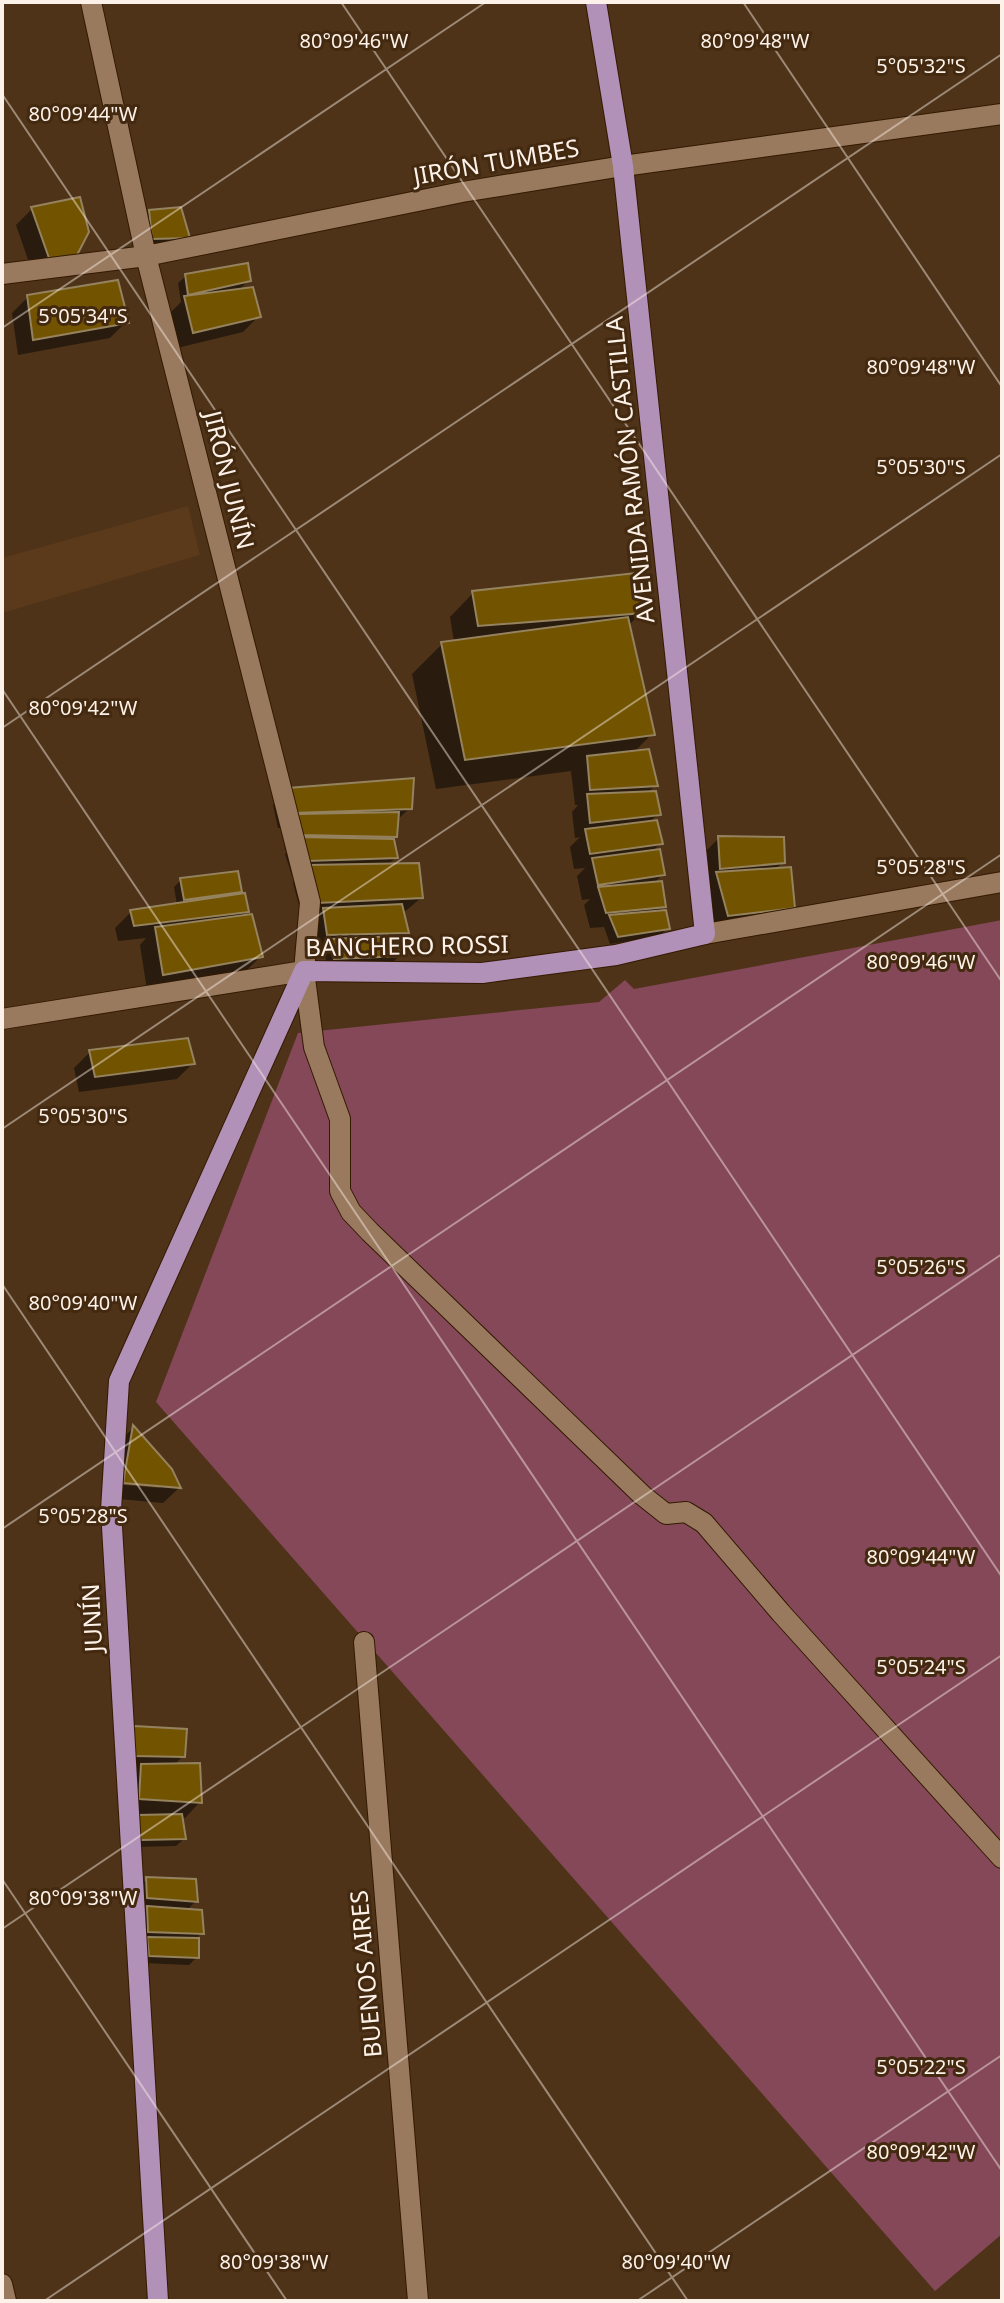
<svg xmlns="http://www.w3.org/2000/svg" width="1004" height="2303" font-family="'Noto Sans',sans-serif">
<rect width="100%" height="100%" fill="#4e3319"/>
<path fill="#5a3a1a" d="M 188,506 L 200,555 L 2,613 L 2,558 Z"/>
<path fill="#844859" d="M 1002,920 L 1002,2234 L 935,2291 L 156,1402 L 298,1033 L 599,1002 L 625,980 L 634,989 Z"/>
<path fill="#0007" fill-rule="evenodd" d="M 32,209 L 87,232 L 33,274 L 16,225 Z
M 149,212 L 188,238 L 181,245 L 145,246 L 142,219 Z
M 186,276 L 249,280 L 238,291 L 259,316 L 243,332 L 177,348 L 169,314 L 181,302 L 178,283 Z
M 28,297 L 126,322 L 110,338 L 18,355 L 12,313 Z
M 473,593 L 642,612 L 628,626 L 652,734 L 634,752 L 655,785 L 647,794 L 658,814 L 649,823 L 661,843 L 652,852 L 662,875 L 653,884 L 664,906 L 657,913 L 667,928 L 660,936 L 610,944 L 604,927 L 590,928 L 584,905 L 590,899 L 582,900 L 577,876 L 585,868 L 574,869 L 570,847 L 580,837 L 575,838 L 572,812 L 578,805 L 575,805 L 571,771 L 436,789 L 412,674 L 442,644 L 454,642 L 450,617 Z
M 289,789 L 410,808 L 396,821 L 395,836 L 392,839 L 396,857 L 387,866 L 421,898 L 402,914 L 407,932 L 396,943 L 399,956 L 392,963 L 327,966 L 324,950 L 311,950 L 293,883 L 300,876 L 292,876 L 285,854 L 289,850 L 285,850 L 283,828 L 278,828 L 273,805 Z
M 719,838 L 783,862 L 774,870 L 793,907 L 777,923 L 712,931 L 703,854 Z
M 181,880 L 240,891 L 235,896 L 247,911 L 241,917 L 261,956 L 245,972 L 147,990 L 140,945 L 146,938 L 118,941 L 115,928 L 131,912 L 177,905 L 174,887 Z
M 90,1052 L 193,1063 L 177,1079 L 79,1092 L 74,1068 Z
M 133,1428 L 179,1488 L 163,1503 L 108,1498 L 118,1443 ZM 113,1480 L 156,1484 L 160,1488 L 113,1484 Z
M 119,1744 L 183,1756 L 174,1765 L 200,1802 L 185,1818 L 181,1818 L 184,1839 L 176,1846 L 134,1847 L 124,1815 Z
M 147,1879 L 196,1901 L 186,1911 L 201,1933 L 197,1938 L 197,1957 L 189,1965 L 142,1963 L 140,1946 L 147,1939 L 141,1939 L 140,1915 L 150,1905 L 140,1905 L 139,1886 Z"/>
<path fill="#725300" stroke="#95825e" stroke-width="2" d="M 80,197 L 89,232 L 76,257 L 49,258 L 31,207 Z
M 181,207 L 190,238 L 152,239 L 149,210 Z
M 248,263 L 251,281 L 188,295 L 185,274 Z
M 118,280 L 129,323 L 33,340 L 27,295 Z
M 253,287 L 261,317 L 193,333 L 184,296 Z
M 636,573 L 644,613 L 478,626 L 472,591 Z
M 628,617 L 655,735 L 465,760 L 441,642 Z
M 649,749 L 658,786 L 590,790 L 587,756 Z
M 414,778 L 412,809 L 293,813 L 288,788 Z
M 656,791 L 661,815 L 590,823 L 587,794 Z
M 399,812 L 397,837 L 300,835 L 298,814 Z
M 657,820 L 663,844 L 590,854 L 585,829 Z
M 718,836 L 784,837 L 785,863 L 720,869 Z
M 300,837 L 394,839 L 398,858 L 308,861 Z
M 660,849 L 665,875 L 598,885 L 592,858 Z
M 419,863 L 423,898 L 317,903 L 308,865 Z
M 791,867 L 795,908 L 728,916 L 716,872 Z
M 238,871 L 242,892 L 184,900 L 180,878 Z
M 662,881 L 666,907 L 606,913 L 598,887 Z
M 245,893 L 249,912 L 134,926 L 130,910 Z
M 402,904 L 409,933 L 327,935 L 323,908 Z
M 666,910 L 670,929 L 618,937 L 609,915 Z
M 252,914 L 263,957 L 163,975 L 155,927 Z
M 397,936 L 401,956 L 334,959 L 330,939 Z
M 188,1038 L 195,1064 L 95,1077 L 89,1050 Z
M 133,1425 L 172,1469 L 181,1488 L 123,1483 Z
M 134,1726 L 187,1729 L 185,1757 L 134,1756 Z
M 200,1763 L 202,1803 L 139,1799 L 141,1764 Z
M 182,1814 L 186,1839 L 141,1840 L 138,1815 Z
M 146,1877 L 196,1879 L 198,1902 L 147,1898 Z
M 147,1906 L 202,1910 L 204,1934 L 148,1932 Z
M 147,1937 L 199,1938 L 199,1958 L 149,1956 Z"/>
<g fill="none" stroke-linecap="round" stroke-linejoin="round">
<defs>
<path id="minor" d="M 91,2 L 146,256 L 310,902 L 304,971 L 314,1047 L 340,1119 L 340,1191 L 351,1212 L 370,1232 L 642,1495 L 666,1514 L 686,1512 L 704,1523 L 781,1613 L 1002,1858
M 2,274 L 146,256 L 462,192 L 623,166 L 1002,114
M 705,934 L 1002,882
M 2,1019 L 304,971
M 364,1642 L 418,2301
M 2,2284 L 6,2301"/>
<path id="major" d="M 158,2301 L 111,1510 L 119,1381 L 304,971 L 482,973 L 616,955 L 705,934 L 623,166 L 596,2"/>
</defs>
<use href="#minor" stroke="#331a01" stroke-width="22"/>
<use href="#major" stroke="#331a01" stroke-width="22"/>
<use href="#minor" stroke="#997a5f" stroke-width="20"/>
<use href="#major" stroke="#b291b8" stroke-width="20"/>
</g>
<path fill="none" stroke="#fdf2e9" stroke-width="2" stroke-opacity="0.45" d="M 341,2 L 1002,982M 743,2 L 1002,387M 2,94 L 1002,1577M 2,328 L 486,2M 2,689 L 1002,2171M 2,728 L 1002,54M 2,1129 L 1002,454M 2,1284 L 688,2301M 2,1529 L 1002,854M 2,1879 L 287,2301M 2,1929 L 1002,1254M 44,2301 L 1002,1655M 637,2301 L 1002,2055"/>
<g text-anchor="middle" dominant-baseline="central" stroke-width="6" stroke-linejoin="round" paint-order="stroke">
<g font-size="24" fill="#fdf2e9" stroke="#43290f">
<text transform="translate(496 161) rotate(-10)">JIRÓN TUMBES</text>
<text transform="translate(629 470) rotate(-96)">AVENIDA RAMÓN CASTILLA</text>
<text transform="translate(230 480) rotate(76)">JIRÓN JUNÍN</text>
<text transform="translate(407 945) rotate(-1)">BANCHERO ROSSI</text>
<text transform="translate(91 1618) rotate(-93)">JUNÍN</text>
<text transform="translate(365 1974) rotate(-95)">BUENOS AIRES</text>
</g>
</g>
<g font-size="20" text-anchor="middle" fill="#fdf2e9" stroke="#43290f" stroke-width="6" stroke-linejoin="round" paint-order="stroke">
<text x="354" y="48">80°09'46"W</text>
<text x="755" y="48">80°09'48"W</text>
<text x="921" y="73">5°05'32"S</text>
<text x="83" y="121">80°09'44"W</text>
<text x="83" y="323">5°05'34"S</text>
<text x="921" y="374">80°09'48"W</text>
<text x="921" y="474">5°05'30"S</text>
<text x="83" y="715">80°09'42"W</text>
<text x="921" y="874">5°05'28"S</text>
<text x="921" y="969">80°09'46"W</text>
<text x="83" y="1123">5°05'30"S</text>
<text x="921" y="1274">5°05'26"S</text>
<text x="83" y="1310">80°09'40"W</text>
<text x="83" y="1523">5°05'28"S</text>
<text x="921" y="1564">80°09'44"W</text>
<text x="921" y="1674">5°05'24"S</text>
<text x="83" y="1905">80°09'38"W</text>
<text x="921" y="2074">5°05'22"S</text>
<text x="921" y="2159">80°09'42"W</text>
<text x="274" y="2269">80°09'38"W</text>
<text x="676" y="2269">80°09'40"W</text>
</g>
<rect width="1004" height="2303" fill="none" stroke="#fdf2e9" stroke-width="8"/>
</svg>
